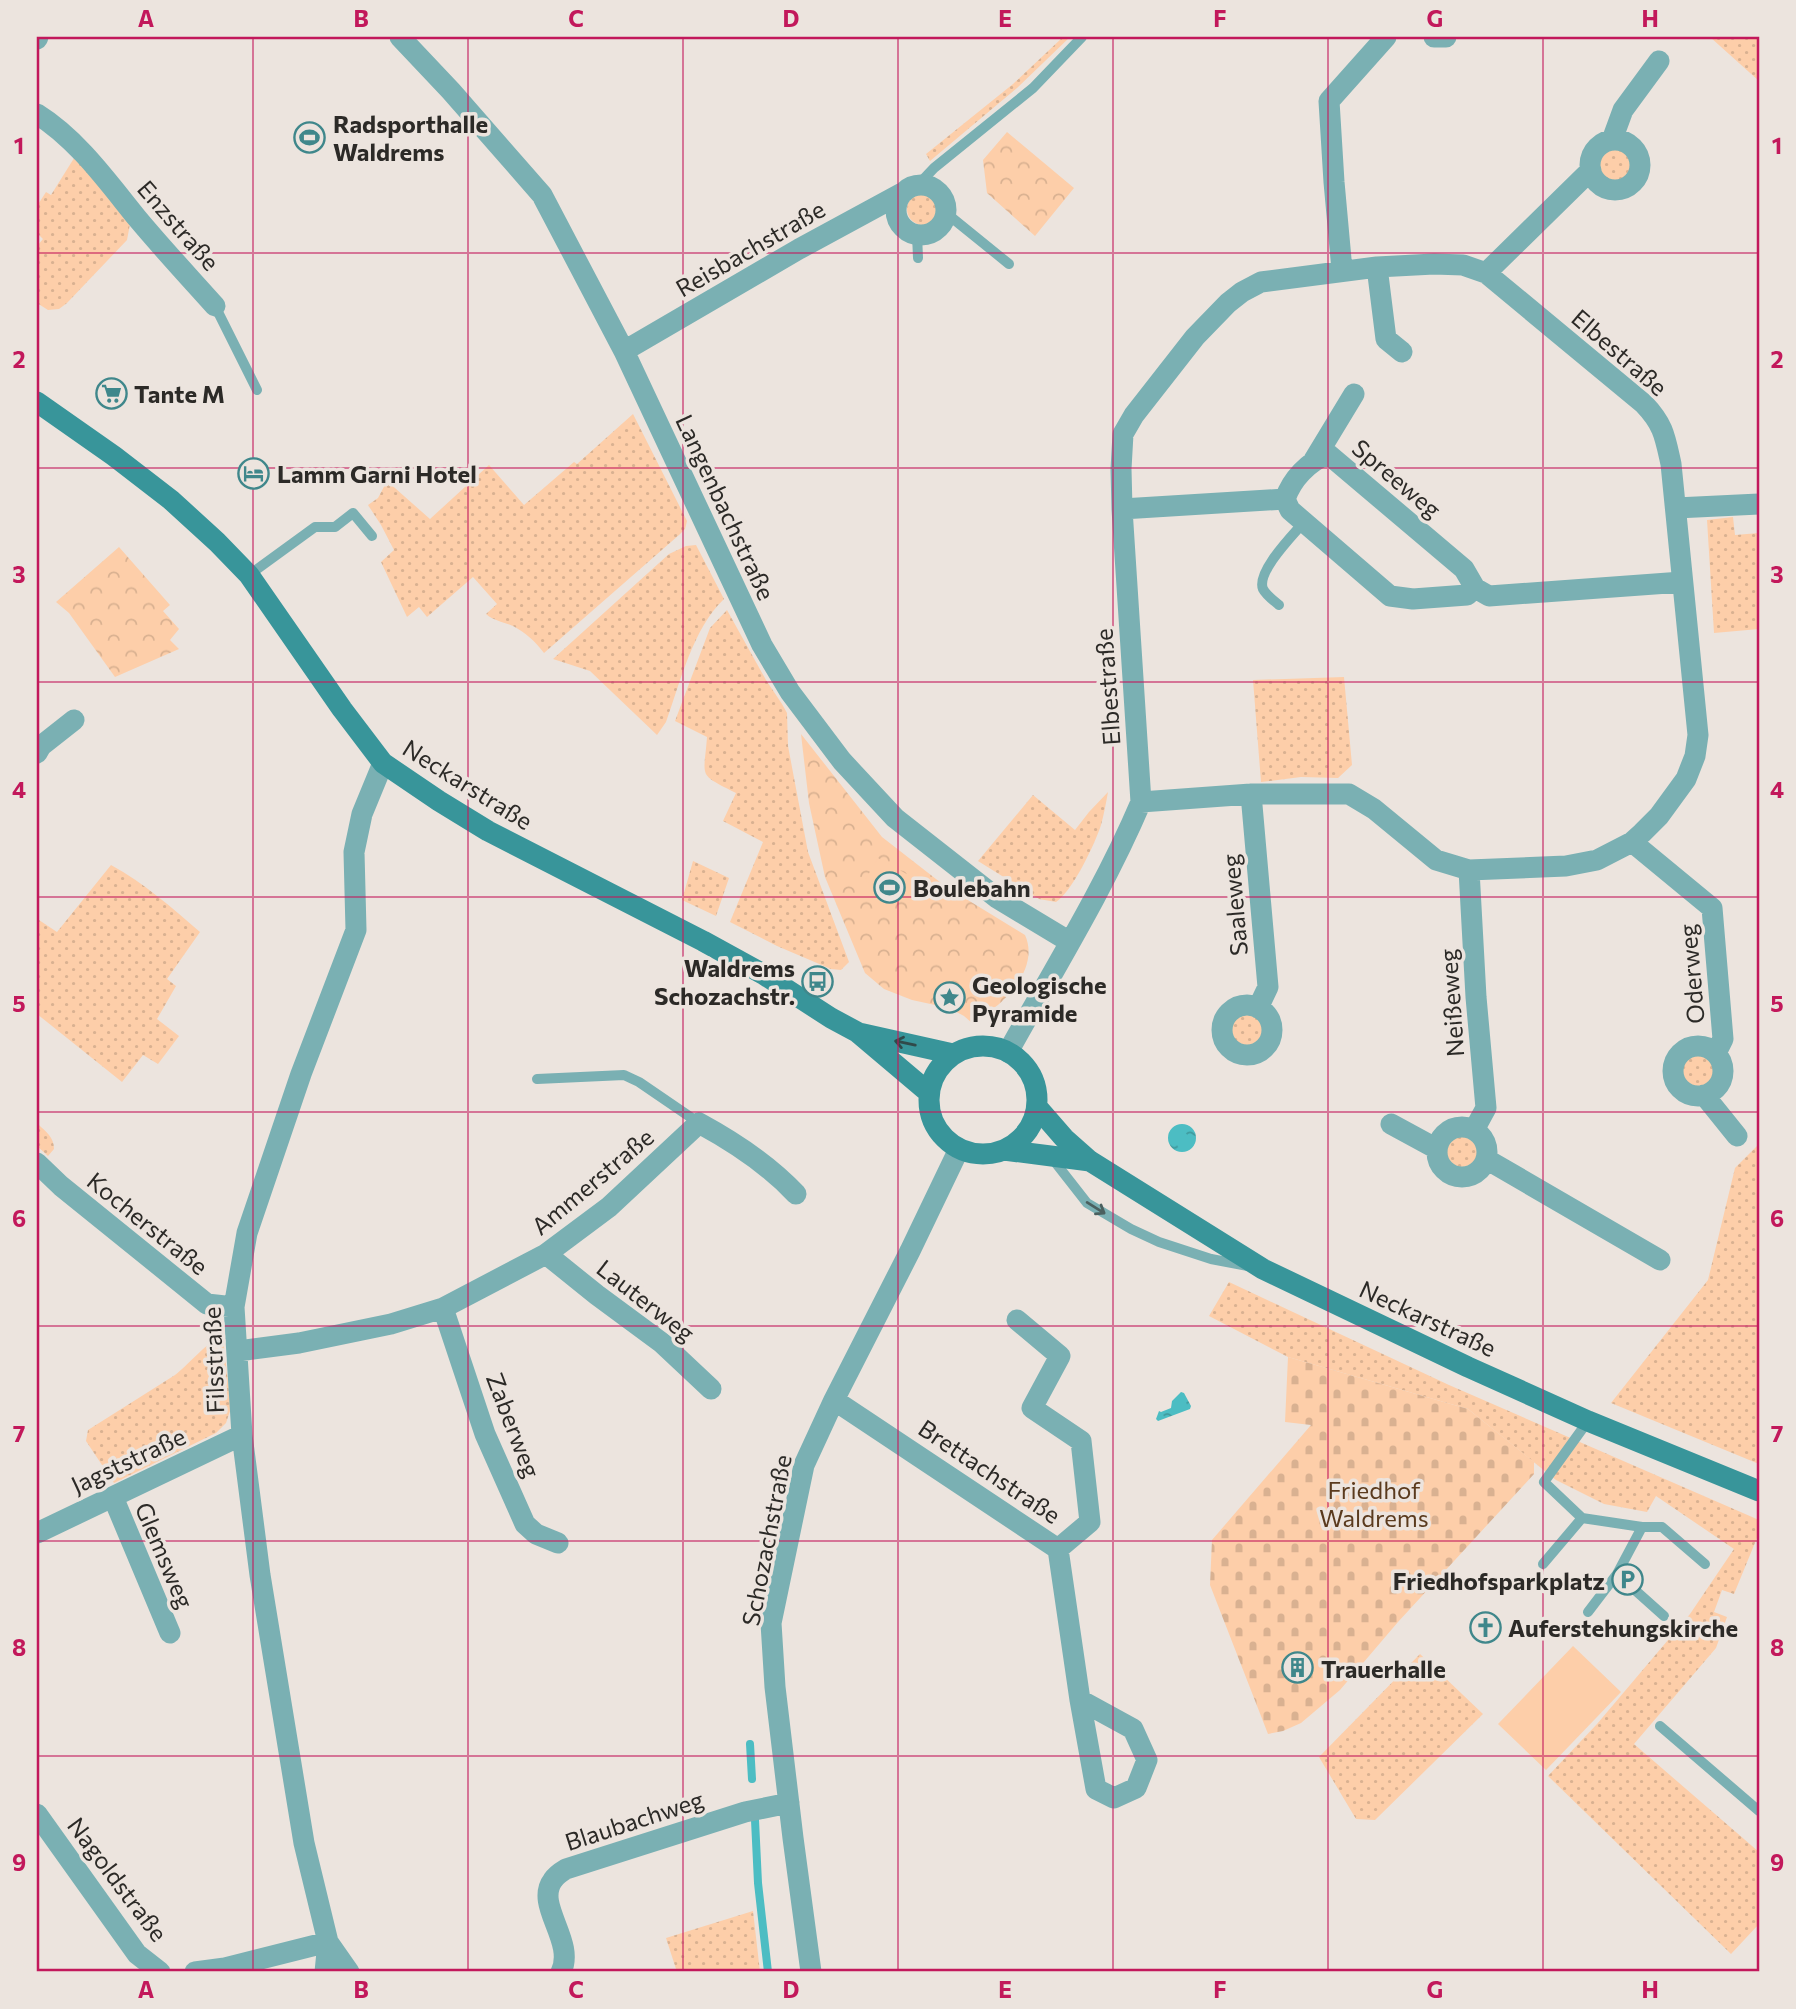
<svg xmlns="http://www.w3.org/2000/svg" width="1796" height="2009" font-family="Commissioner,sans-serif">
<defs>
<pattern id="grass-dots" width="8" height="8" patternUnits="userSpaceOnUse" patternTransform="scale(1.75)"><rect width="8" height="8" fill="#fdcea9"/><path d="M2 2h.1M6 6h.1" fill="none" stroke="#d9b191" stroke-width="1.8" stroke-linecap="round"/></pattern>
<pattern id="cemetery-stones" width="16" height="16" patternUnits="userSpaceOnUse" patternTransform="scale(1.75)"><rect width="16" height="16" fill="#fdcea9"/><path d="M2 7V4a2 2 0 0 1 4 0v3zM10 15v-3a2 2 0 0 1 4 0v3z" fill="#d9b191"/></pattern>
<pattern id="park-crowns" width="20" height="18" patternUnits="userSpaceOnUse" patternTransform="scale(1.75)"><rect width="20" height="18" fill="#fdcea9"/><path d="M2 6a3 3 0 1 1 6 0M12 15a3 3 0 1 1 6 0" fill="none" stroke="#d9b191"/></pattern>
<pattern id="water-ripples" width="26" height="14" patternUnits="userSpaceOnUse" patternTransform="scale(1.75)"><rect width="26" height="14" fill="#4cbdc3"/><path d="M2 4q2-2 4 0t4 0M15 11q2-2 4 0t4 0" fill="none" stroke="#3f9a9e"/></pattern>
</defs>
<rect width="100%" height="100%" fill="#ece4de"/>
<path fill="url(#grass-dots)" d="M 1063,37 L 1070,37 L 1017,88 L 930,161 L 926,154 L 1013,84 Z
M 1710,37 L 1759,37 L 1759,81 Z
M1600 165a16 16 0 1 1 32 0a16 16 0 1 1-32 0Z
M 76,155 L 130,224 L 127,240 L 67,303 L 59,309 L 48,310 L 37,303 L 37,246 L 43,239 L 37,233 L 37,206 L 46,192 L 51,195 Z
M907 209a16 16 0 1 1 32 0a16 16 0 1 1-32 0Z
M 633,414 L 687,521 L 685,529 L 679,535 L 544,653 C 535,641 526,633 513,626 C 504,622 494,621 486,614 L 497,604 L 473,577 L 427,617 L 419,607 L 407,617 L 381,562 L 394,550 L 381,525 L 368,505 L 378,498 L 387,481 L 430,519 L 489,465 L 524,505 L 574,462 L 577,464 Z
M 1733,517 L 1735,535 L 1759,533 L 1759,629 L 1714,633 L 1707,520 Z
M 696,545 L 724,599 C 693,628 680,683 666,722 L 657,735 L 590,671 L 553,659 L 669,554 L 686,546 Z
M 727,610 L 766,680 L 782,704 L 787,713 L 788,746 L 808,852 L 849,962 L 841,970 L 831,969 L 777,946 L 730,922 L 763,842 L 723,821 L 736,793 C 697,773 704,779 707,737 L 675,721 L 710,628 Z
M 1344,677 L 1352,765 L 1338,778 L 1301,777 L 1261,782 L 1253,680 Z
M 1108,792 C 1106,803 1104,814 1101,825 C 1095,844 1072,892 1056,902 L 1039,899 L 978,861 L 1033,795 L 1075,830 L 1089,812 Z
M 693,861 L 729,878 L 716,916 L 682,900 Z
M 111,865 C 144,883 171,907 200,932 L 167,979 L 176,986 L 157,1019 L 179,1036 L 158,1064 L 143,1055 L 122,1082 L 37,1014 L 37,923 L 39,920 L 57,932 Z
M1231 1030a16 16 0 1 1 32 0a16 16 0 1 1-32 0Z
M1682 1070a16 16 0 1 1 32 0a16 16 0 1 1-32 0Z
M 39,1113 L 38,1124 C 46,1132 54,1137 54,1149 L 48,1156 L 37,1146 L 37,1115 Z
M1446 1151a16 16 0 1 1 32 0a16 16 0 1 1-32 0Z
M 1759,1144 L 1759,1464 L 1611,1403 L 1708,1280 L 1735,1168 Z
M 1229,1282 L 1449,1385 L 1759,1520 L 1759,1533 L 1734,1594 L 1722,1590 L 1714,1612 L 1727,1617 L 1716,1648 L 1634,1744 L 1759,1852 L 1759,1924 L 1731,1954 L 1548,1776 L 1597,1724 L 1690,1614 L 1734,1549 L 1656,1496 L 1647,1512 L 1604,1504 L 1556,1480 L 1468,1409 L 1288,1357 L 1209,1316 Z
M 218,1339 L 222,1342 L 224,1347 L 231,1408 L 226,1423 L 216,1433 L 114,1483 L 86,1441 L 88,1430 L 175,1375 C 187,1366 206,1343 218,1339 Z
M 1420,1654 L 1483,1714 L 1375,1820 L 1356,1819 L 1319,1757 Z
M 753,1911 L 760,1972 L 677,1972 L 666,1938 Z"/>
<path fill="url(#cemetery-stones)" d="M 1288,1357 L 1468,1409 L 1534,1462 L 1534,1474 L 1398,1622 L 1340,1690 L 1301,1723 L 1283,1731 L 1268,1734 L 1210,1585 L 1212,1540 L 1311,1425 L 1285,1422 Z"/>
<path fill="url(#park-crowns)" d="M 1007,132 L 1074,188 L 1035,236 L 987,193 L 983,160 Z
M 119,547 L 170,605 L 163,611 L 179,629 L 170,640 L 179,649 L 115,677 L 69,613 L 56,602 Z
M 801,734 L 882,837 L 945,886 L 1025,935 C 1041,970 1000,1009 972,1023 L 964,1016 L 949,1008 L 912,1000 L 884,989 L 865,973 L 825,877 L 809,803 Z"/>
<path fill="#fdcea9" d="M 878,858 L 921,882 L 908,904 L 865,880 Z
M 1573,1646 L 1621,1692 L 1546,1770 L 1498,1724 Z"/>
<path fill="url(#water-ripples)" d="M1168 1138a14 14 0 1 1 28 0a14 14 0 1 1-28 0Z
M 1181,1392 L 1184,1393 L 1191,1406 L 1190,1409 L 1158,1421 L 1156,1419 L 1159,1411 L 1161,1412 L 1171,1408 L 1172,1401 Z"/>
<g fill="none" stroke-linecap="round" stroke-linejoin="round">
<path stroke="#4cbdc3" stroke-width="8" d="M 750,1744 L 752,1779
M 755,1820 L 758,1883 L 768,1972"/>
<path stroke="#7ab0b3" stroke-width="10" d="M 918,185 L 934,168 L 1033,88 L 1082,37
M 946,213 L 1009,264
M 917,234 L 918,258
M 215,306 L 257,390
M 249,575 L 315,527 L 335,527 L 353,513 L 372,536
M 1279,605 C 1274,601 1266,595 1263,589 C 1256,572 1293,535 1304,522
M 537,1079 L 624,1075 L 639,1082 L 699,1123
M 1051,1157 L 1087,1203 L 1131,1229 L 1159,1242 L 1211,1259 L 1248,1266
M 1588,1421 L 1544,1482 L 1582,1518 L 1642,1527
M 1543,1564 L 1582,1518
M 1617,1574 L 1664,1616
M 1588,1612 L 1617,1574 L 1642,1527 L 1662,1527 L 1705,1564
M 1660,1726 L 1759,1811"/>
<path stroke="#7ab0b3" stroke-width="21" d="M 400,37 L 451,91 L 542,195 L 624,351 L 762,645 L 790,692 L 842,761 L 895,818 L 997,898 L 1070,942
M 1434,37 L 1446,37
M 37,39 L 38,37
M 37,114 C 77,139 107,181 137,218 C 162,248 189,277 215,306
M 1612,140 L 1623,110 L 1659,61
M1590 165a25 25 0 1 1 50 0a25 25 0 1 1-50 0Z
M896 210a25 25 0 1 1 50 0a25 25 0 1 1-50 0Z
M 1377,267 L 1386,339 L 1402,352
M 1342,270 L 1334,182 L 1329,101 L 1386,37
M 1486,273 L 1591,170
M 624,351 L 799,249 L 904,192
M 1314,460 L 1354,394
M 1285,499 C 1292,479 1308,462 1328,454 L 1464,569 L 1475,588 L 1489,596 L 1682,582
M 1676,508 L 1759,504
M 1122,509 L 1285,499 L 1290,510 L 1390,596 L 1413,599 L 1467,595 L 1475,588
M 37,753 L 41,746 L 74,720
M 1251,794 L 1268,987 L 1258,1008
M 1632,842 L 1712,908 L 1723,1039 L 1716,1053
M 1469,870 L 1476,997 L 1486,1108 L 1474,1130
M1222 1030a25 25 0 1 1 50 0a25 25 0 1 1-50 0Z
M1673 1071a25 25 0 1 1 50 0a25 25 0 1 1-50 0Z
M 1008,1052 C 1054,969 1104,889 1141,802 L 1122,509 L 1121,469 L 1123,434 L 1134,415 L 1195,337 L 1228,303 L 1242,292 L 1261,282 L 1377,267 L 1434,264 L 1463,265 L 1486,273 L 1644,404 C 1664,425 1665,437 1671,464 L 1698,735 L 1695,756 L 1686,779 L 1659,816 L 1642,833 L 1632,842 L 1597,860 L 1566,866 L 1469,870 L 1436,860 L 1374,809 L 1349,794 L 1251,794 L 1141,802
M 1704,1095 L 1737,1136
M 1391,1124 L 1437,1149
M1437 1152a25 25 0 1 1 50 0a25 25 0 1 1-50 0Z
M 1486,1159 L 1660,1260
M 37,1163 L 61,1186 L 207,1304 L 234,1307
M 546,1254 L 597,1295 L 662,1343 L 711,1389
M 443,1308 L 485,1434 L 525,1524 L 536,1534 L 558,1543
M 1017,1320 L 1060,1356 L 1032,1408 L 1081,1441 L 1090,1522 L 1058,1549
M 238,1351 L 299,1343 L 391,1324 L 443,1308 L 546,1254 L 609,1207 L 699,1123 C 734,1142 769,1165 796,1194
M 834,1400 L 1058,1549 L 1080,1700 L 1096,1789 L 1114,1798 L 1136,1788 L 1147,1760 L 1133,1729 L 1080,1700
M 113,1497 L 170,1633
M 37,1533 L 242,1435
M 37,1814 L 137,1954 L 160,1972
M 328,1942 L 349,1972
M 195,1972 L 225,1968 L 328,1942
M 325,1972 L 328,1942 L 304,1843 L 260,1575 L 242,1435 L 234,1307 L 247,1233 L 301,1074 L 356,930 L 354,852 L 362,814 L 383,763
M 561,1972 C 576,1941 534,1905 553,1880 C 556,1875 561,1872 566,1869 L 745,1812 L 789,1803
M 811,1972 L 793,1838 L 775,1687 L 771,1623 L 804,1465 L 834,1400 L 910,1251 L 959,1149"/>
<path stroke="#38959a" stroke-width="21" d="M 37,402 L 114,456 L 171,500 L 217,542 L 249,575 L 342,709 L 383,763 L 439,801 L 488,831 L 703,941 L 763,974 L 831,1018 L 857,1032 L 928,1092
M 859,1033 L 953,1054
M929 1100a54 54 0 1 1 108 0a54 54 0 1 1-108 0Z
M 1037,1107 L 1064,1138 L 1090,1161 L 1263,1269 L 1468,1367 L 1588,1421 L 1759,1491
M 1004,1150 L 1090,1161"/>
</g>
<defs><path id="oneway-shaft" d="M-6 0H5M1.5-3L5.5 0L1.5 3" fill="none" stroke-width="1.6" stroke-linecap="round" stroke-linejoin="round" transform="scale(1.75)"/></defs>
<use stroke="#304a4a" href="#oneway-shaft" transform="translate(905 1043) rotate(-168)"/>
<use stroke="#4b605f" href="#oneway-shaft" transform="translate(1096 1208) rotate(32)"/>
<path fill="none" stroke="#c2185b" stroke-width="2" stroke-opacity="0.55" d="M 253,37 L 253,1972M 468,37 L 468,1972M 683,37 L 683,1972M 898,37 L 898,1972M 1113,37 L 1113,1972M 1328,37 L 1328,1972M 1543,37 L 1543,1972M 37,253 L 1759,253M 37,468 L 1759,468M 37,682 L 1759,682M 37,897 L 1759,897M 37,1112 L 1759,1112M 37,1326 L 1759,1326M 37,1541 L 1759,1541M 37,1756 L 1759,1756"/>
<defs>
<symbol id="stadium-ring" viewBox="-11 -11 22 22"><circle r="9.5" fill="#ece4de" stroke="#3f878b" stroke-width="1.5"/><path d="M0-5a6.5 5 0 1 0 0 10a6.5 5 0 1 0 0-10ZM-3.5-1.8h7v3.6h-7Z" fill="#3f878b"/></symbol>
<symbol id="supermarket-ring" viewBox="-11 -11 22 22"><circle r="9.5" fill="#ece4de" stroke="#3f878b" stroke-width="1.5"/><path d="M-6-5.5h2.5l.6 2H6L4.5 2H-2.5L-4.4-4H-6ZM-1.5 3.2a1.3 1.3 0 1 0 .1 0ZM3 3.2a1.3 1.3 0 1 0 .1 0Z" fill="#3f878b"/></symbol>
<symbol id="hotel-ring" viewBox="-11 -11 22 22"><circle r="9.5" fill="#ece4de" stroke="#3f878b" stroke-width="1.5"/><path d="M-6-4.5h1.5V1H6V5H4.5V3h-9V5H-6ZM-4 0a1.8 1.8 0 1 1 3.6 0ZM.5 0V-2.5h3Q6-2.5 6 0Z" fill="#3f878b"/></symbol>
<symbol id="bus-ring" viewBox="-11 -11 22 22"><circle r="9.5" fill="#ece4de" stroke="#3f878b" stroke-width="1.5"/><path d="M-5-6H5V4H4V6H2V4H-2V6H-4V4H-5ZM-3.5-4V0h7V-4ZM-3.5 1.2v1.5H-2V1.2ZM2 1.2v1.5H3.5V1.2Z" fill="#3f878b"/></symbol>
<symbol id="sight-ring" viewBox="-11 -11 22 22"><circle r="9.5" fill="#ece4de" stroke="#3f878b" stroke-width="1.5"/><path d="M0-6L1.8-2.2L6-1.7L2.9 1.2L3.7 5.4L0 3.3L-3.7 5.4L-2.9 1.2L-6-1.7L-1.8-2.2Z" fill="#3f878b"/></symbol>
<symbol id="parking-ring" viewBox="-11 -11 22 22"><circle r="9.5" fill="#ece4de" stroke="#3f878b" stroke-width="1.5"/><path d="M-3.5-5.5H1a3.5 3.5 0 0 1 0 7H-1V5.5H-3.5ZM-1-3.4V-.6H.8a1.4 1.4 0 0 0 0-2.8Z" fill="#3f878b"/></symbol>
<symbol id="church-ring" viewBox="-11 -11 22 22"><circle r="9.5" fill="#ece4de" stroke="#3f878b" stroke-width="1.5"/><path d="M-1.2-6h2.4v3.5h3.3v2.4h-3.3V6h-2.4V-.1h-3.3v-2.4h3.3Z" fill="#3f878b"/></symbol>
<symbol id="building-ring" viewBox="-11 -11 22 22"><circle r="9.5" fill="#ece4de" stroke="#3f878b" stroke-width="1.5"/><path d="M-4-6H4V6H1V3H-1V6H-4ZM-2.5-4.3h1.7v1.8h-1.7ZM.8-4.3h1.7v1.8H.8ZM-2.5-1h1.7V.8h-1.7ZM.8-1h1.7V.8H.8Z" fill="#3f878b"/></symbol>
</defs>
<g fill-rule="evenodd">
<use href="#stadium-ring" x="292" y="120" width="35" height="35"/>
<use href="#supermarket-ring" x="94" y="376" width="35" height="35"/>
<use href="#hotel-ring" x="236" y="456" width="35" height="35"/>
<use href="#stadium-ring" x="872" y="870" width="35" height="35"/>
<use href="#bus-ring" x="800" y="964" width="35" height="35"/>
<use href="#sight-ring" x="932" y="980" width="35" height="35"/>
<use href="#parking-ring" x="1610" y="1562" width="35" height="35"/>
<use href="#church-ring" x="1468" y="1610" width="35" height="35"/>
<use href="#building-ring" x="1280" y="1650" width="35" height="35"/>
</g>
<g text-anchor="middle" dominant-baseline="central" stroke-width="7" stroke-linejoin="round" paint-order="stroke">
<g font-size="24" font-weight="bold" fill="#2c2a27" stroke="#ece4de" text-anchor="start">
<text x="333" y="123">Radsporthalle<tspan x="333" dy="28">Waldrems</tspan></text>
<text x="134" y="393">Tante M</text>
<text x="277" y="473">Lamm Garni Hotel</text>
<text x="913" y="887">Boulebahn</text>
<text x="795" y="967" text-anchor="end">Waldrems<tspan x="795" dy="28">Schozachstr.</tspan></text>
<text x="972" y="984">Geologische<tspan x="972" dy="28">Pyramide</tspan></text>
<text x="1605" y="1580" text-anchor="end">Friedhofsparkplatz</text>
<text x="1508" y="1627">Auferstehungskirche</text>
<text x="1321" y="1668">Trauerhalle</text>
</g>
<g font-size="24" fill="#2c2a27" stroke="#ece4de">
<text transform="translate(179 225) rotate(49)">Enzstraße</text>
<text transform="translate(750 248) rotate(-30)">Reisbachstraße</text>
<text transform="translate(1620 352) rotate(41)">Elbestraße</text>
<text transform="translate(1397 478) rotate(40)">Spreeweg</text>
<text transform="translate(726 507) rotate(65)">Langenbachstraße</text>
<text transform="translate(1107 687) rotate(-94)">Elbestraße</text>
<text transform="translate(468 784) rotate(32)">Neckarstraße</text>
<text transform="translate(1234 905) rotate(-95)">Saaleweg</text>
<text transform="translate(1691 974) rotate(-95)">Oderweg</text>
<text transform="translate(1451 1003) rotate(-94)">Neißeweg</text>
<text transform="translate(592 1181) rotate(-40)">Ammerstraße</text>
<text transform="translate(148 1223) rotate(39)">Kocherstraße</text>
<text transform="translate(646 1300) rotate(38)">Lauterweg</text>
<text transform="translate(1428 1318) rotate(25)">Neckarstraße</text>
<text transform="translate(213 1360) rotate(-92)">Filsstraße</text>
<text transform="translate(514 1425) rotate(69)">Zaberweg</text>
<text transform="translate(128 1460) rotate(-25)">Jagststraße</text>
<text transform="translate(990 1471) rotate(34)">Brettachstraße</text>
<text transform="translate(766 1540) rotate(-79)">Schozachstraße</text>
<text transform="translate(165 1555) rotate(67)">Glemsweg</text>
<text transform="translate(634 1820) rotate(-18)">Blaubachweg</text>
<text transform="translate(118 1879) rotate(53)">Nagoldstraße</text>
</g>
<g font-size="24" fill="#5a3a1d" stroke="#ece4de">
<text x="1374" y="1489">Friedhof<tspan x="1374" dy="28">Waldrems</tspan></text>
</g>
</g>
<rect width="1796" height="2009" fill="none" stroke="#ece4de" stroke-width="77"/>
<rect x="38" y="38" width="1720" height="1932" fill="none" stroke="#c2185b" stroke-width="2.5"/>
<g font-size="23" text-anchor="middle" font-weight="bold" fill="#c2185b">
<text x="146" y="27">A</text>
<text x="361" y="27">B</text>
<text x="576" y="27">C</text>
<text x="791" y="27">D</text>
<text x="1005" y="27">E</text>
<text x="1220" y="27">F</text>
<text x="1435" y="27">G</text>
<text x="1650" y="27">H</text>
<text x="19" y="154">1</text>
<text x="1777" y="154">1</text>
<text x="19" y="368">2</text>
<text x="1777" y="368">2</text>
<text x="19" y="583">3</text>
<text x="1777" y="583">3</text>
<text x="19" y="798">4</text>
<text x="1777" y="798">4</text>
<text x="19" y="1012">5</text>
<text x="1777" y="1012">5</text>
<text x="19" y="1227">6</text>
<text x="1777" y="1227">6</text>
<text x="19" y="1442">7</text>
<text x="1777" y="1442">7</text>
<text x="19" y="1656">8</text>
<text x="1777" y="1656">8</text>
<text x="19" y="1871">9</text>
<text x="1777" y="1871">9</text>
<text x="146" y="1998">A</text>
<text x="361" y="1998">B</text>
<text x="576" y="1998">C</text>
<text x="791" y="1998">D</text>
<text x="1005" y="1998">E</text>
<text x="1220" y="1998">F</text>
<text x="1435" y="1998">G</text>
<text x="1650" y="1998">H</text>
</g>
</svg>
